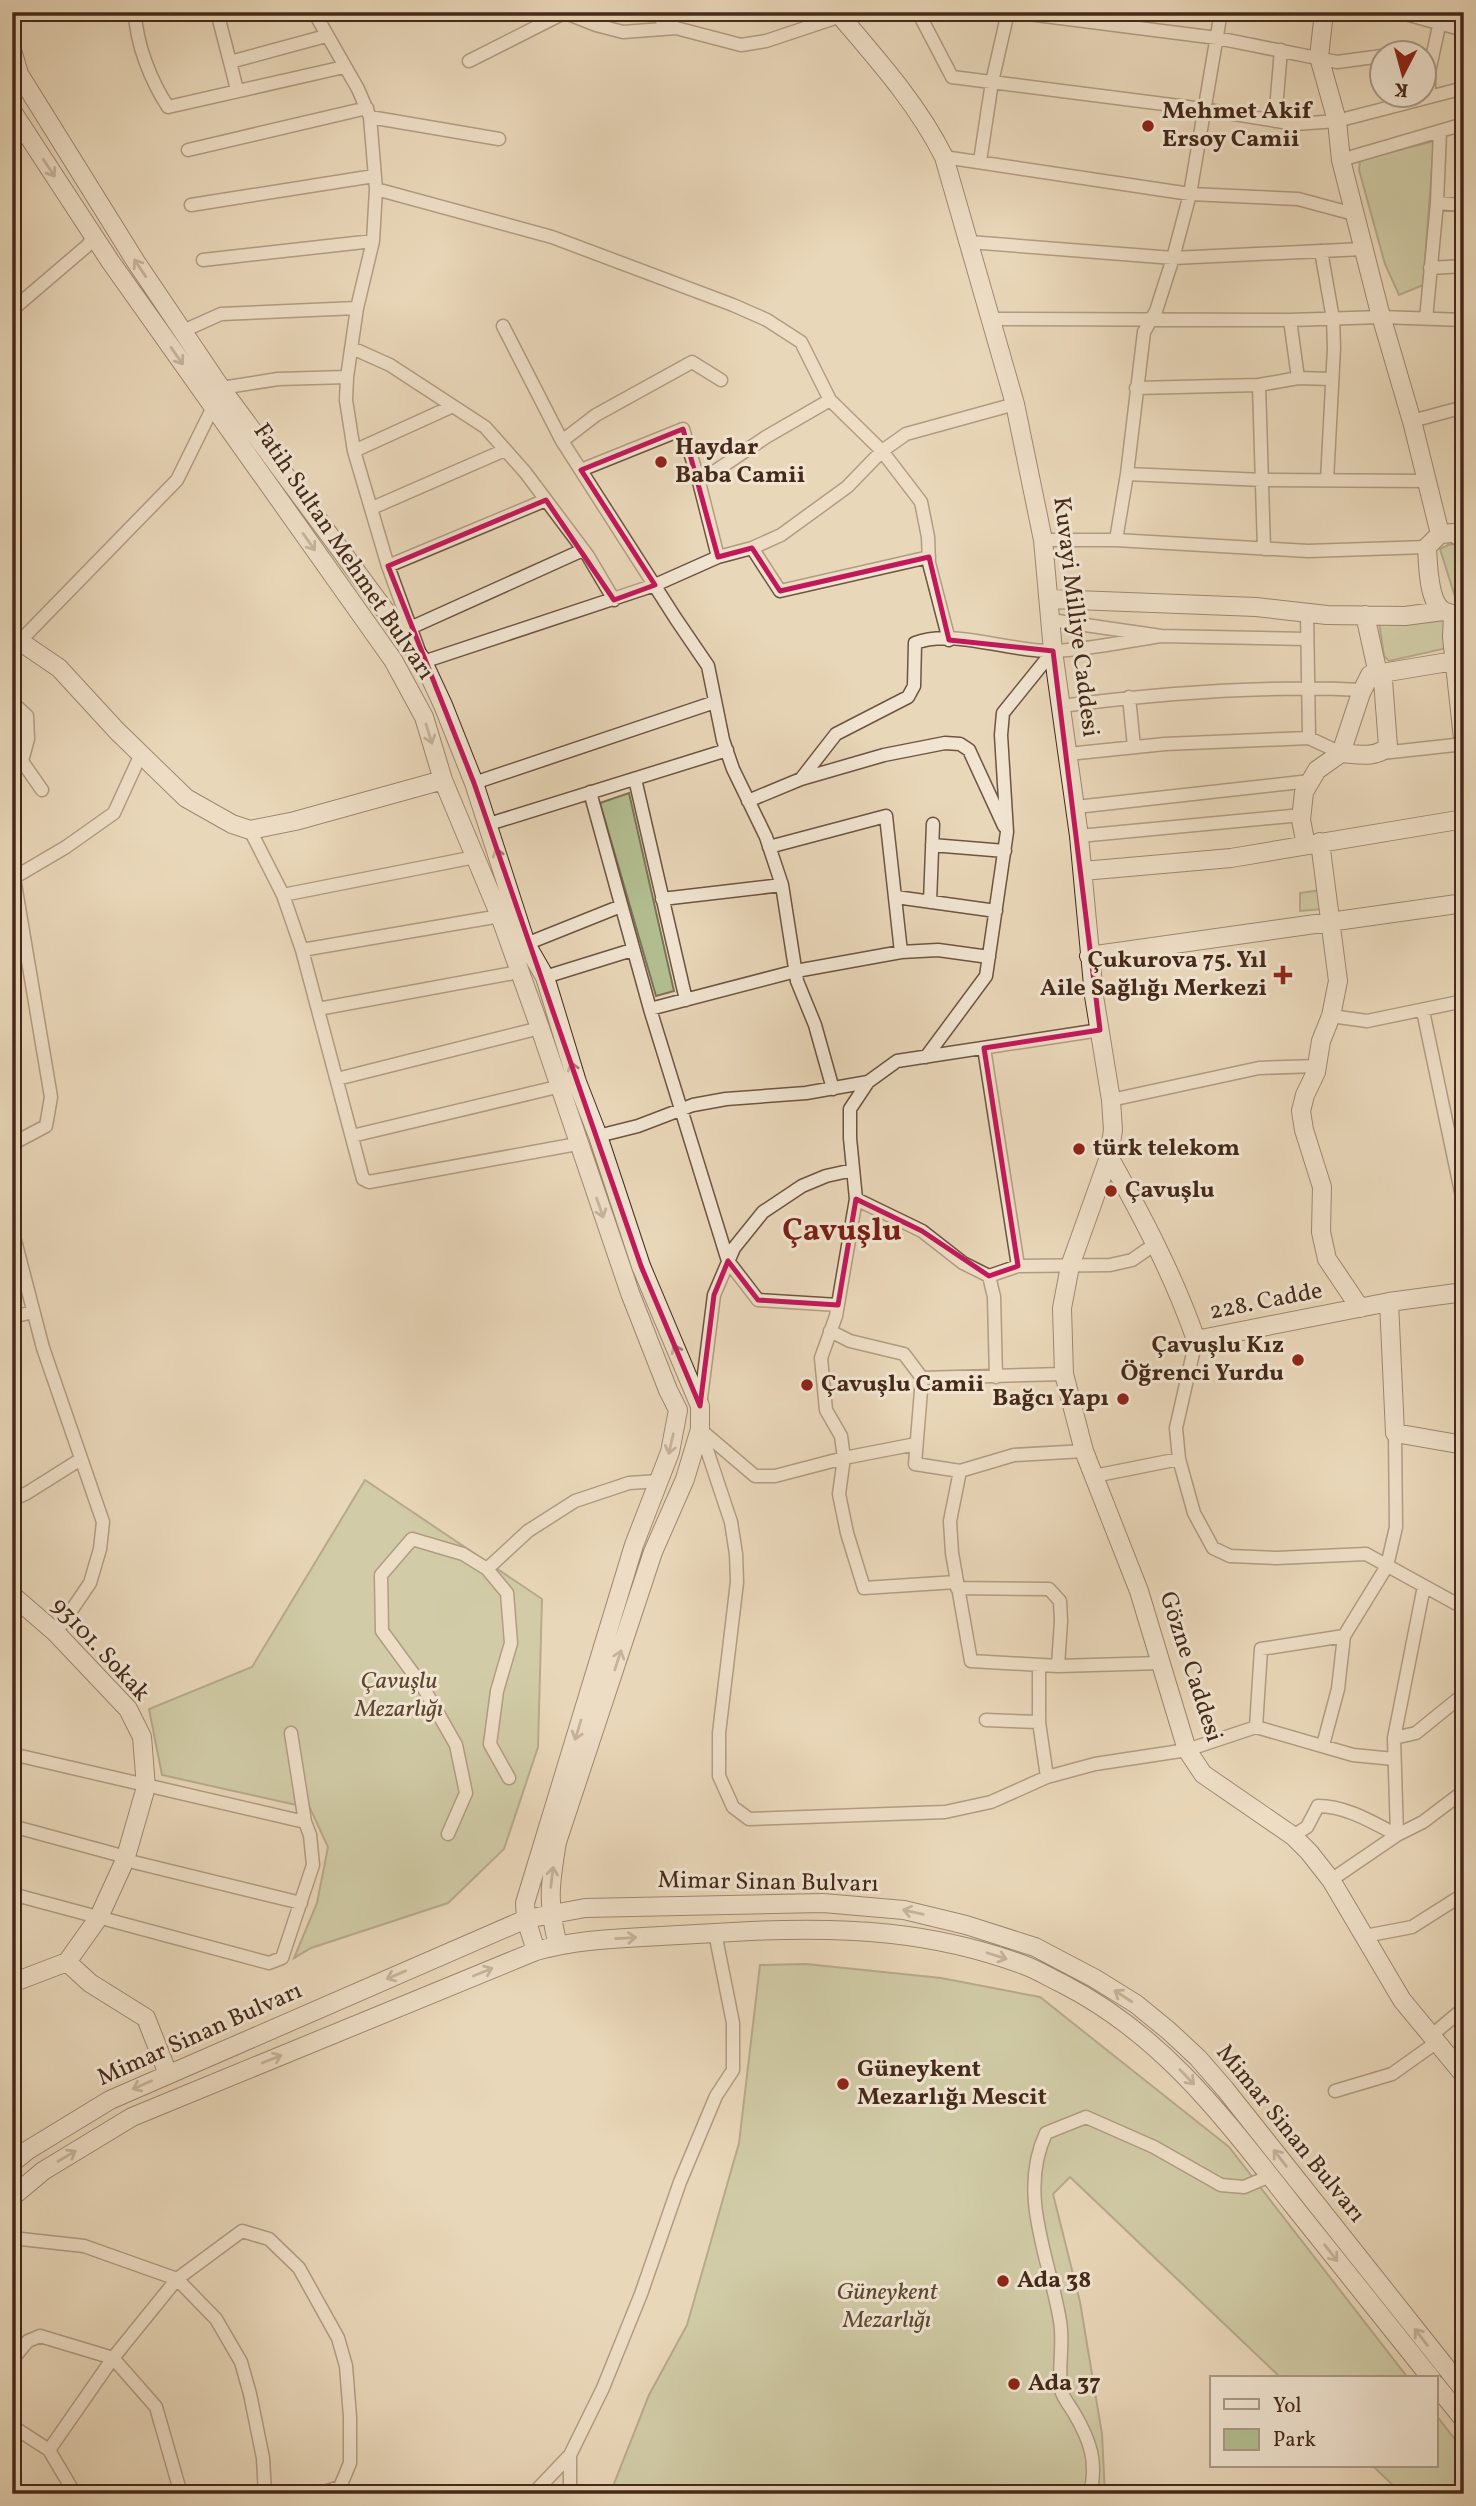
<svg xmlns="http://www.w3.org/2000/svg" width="1476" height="2506" font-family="Vollkorn,serif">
<rect width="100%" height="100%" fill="#e9d7b9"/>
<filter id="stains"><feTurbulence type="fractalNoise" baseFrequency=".00286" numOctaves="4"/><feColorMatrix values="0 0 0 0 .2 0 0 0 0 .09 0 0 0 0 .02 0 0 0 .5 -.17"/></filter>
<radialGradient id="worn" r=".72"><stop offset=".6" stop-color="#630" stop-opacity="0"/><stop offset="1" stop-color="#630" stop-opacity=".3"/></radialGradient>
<path fill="#b3bf91" stroke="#7c7455" stroke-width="2" d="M 1434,141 L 1423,285 L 1399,295 L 1385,264 L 1359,170 L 1360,160 Z
M 1460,543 L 1464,548 L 1464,602 L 1456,600 L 1440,549 L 1448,545 Z
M 1378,615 L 1446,615 L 1446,643 L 1443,649 L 1389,661 L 1384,656 Z
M 629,793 L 674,991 L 656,996 L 600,803 Z
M 1321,890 L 1322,909 L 1300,911 L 1300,893 Z
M 365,1480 L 542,1599 L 538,1747 L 504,1849 L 448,1903 L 311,1948 L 294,1958 L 317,1903 L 328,1847 L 310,1808 L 162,1775 L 149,1709 L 252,1667 Z
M 806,1964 L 941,1978 L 1040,1997 L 1229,2147 L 1408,2378 L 1281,2378 L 1070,2177 L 1053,2194 L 1080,2302 L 1102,2434 L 1105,2494 L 610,2494 L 649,2395 L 687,2325 L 739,2143 L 760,1965 Z
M 1436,2415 L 1464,2451 L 1464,2494 L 1402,2494 L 1373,2466 L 1436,2466 Z"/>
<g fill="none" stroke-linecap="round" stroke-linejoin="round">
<defs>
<path id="street" d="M 135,12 C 136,44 151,81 168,107 L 344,67
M 217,12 L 230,62
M 314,12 L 358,89 L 370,117 L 376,189 L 373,241 L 357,308 L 347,377 L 346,400 L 354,451 L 388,566 L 423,662 L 655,585 L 718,557 L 752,548 L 781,535 L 847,487 L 882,451 L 906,434 L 1015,404
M 563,12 L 596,25 L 623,32 L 676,28
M 657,12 L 661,19 L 676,28 L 741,45 L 766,41 L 841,16
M 918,12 L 952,77 L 1203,109 L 1295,124 L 1337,121 L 1464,88
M 1013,12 L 1217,38 L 1337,62 L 1382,56
M 1398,12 L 1464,30
M 661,19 L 686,12
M 469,61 L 564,13
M 237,90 L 230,62 L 326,36
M 1429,96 L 1429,72 L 1442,12
M 370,117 L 499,139
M 1275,121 L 1281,50
M 188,150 L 367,108
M 944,157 L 1190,194 L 1298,199 L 1354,214
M 1341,160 L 1464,124
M 980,161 L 992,82 L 1008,12
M 376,189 L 552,237 L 733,305 L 767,320 L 801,342 L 830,400 L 882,451 L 921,502 L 928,537 L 929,563 L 949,640
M 1437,203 L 1464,205
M 191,205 L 374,176
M 969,242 L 1173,258 L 1363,249
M 1321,251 L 1333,319 L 1334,348 L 1327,480
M 203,260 L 373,241
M 1430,268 L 1464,266
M 12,290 L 20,303
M 12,310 L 88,245 L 93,237
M 992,319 L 1290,320 L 1381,317 L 1464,320
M 1426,319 L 1437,203 L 1440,131
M 1290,320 L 1298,378
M 503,326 L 562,441 L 676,619 L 708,666 L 723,740 L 733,769 L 766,837 L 782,885 L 797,981 L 815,1025 L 833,1089
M 183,331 L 221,314 L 357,308
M 352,348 L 390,365 L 485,427 L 525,472 L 588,556 L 614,600
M 1259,385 L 1298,378 L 1332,379
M 221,388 L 278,379 L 347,377
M 1136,388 L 1259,385 L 1264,549
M 1412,421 L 1464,407
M 562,441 L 596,415 L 692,362 L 721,380
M 354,451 L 453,406
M 581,470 L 683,429 L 699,482 L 718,557
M 1127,474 L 1263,480 L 1427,481
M 699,482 L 766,437 L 830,400
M 372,508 L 505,450
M 1043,540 L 1116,540 L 1308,551 L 1427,547
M 1116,540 L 1127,474 L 1144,332 L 1156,311 L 1173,258 L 1190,194 L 1221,12
M 752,548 L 780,591 L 929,557
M 388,566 L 546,500
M 1307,613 L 1309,738
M 1051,620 L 1161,636 L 1307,639
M 410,628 L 583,550
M 20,641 L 177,480 L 213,407
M 1129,697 L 1134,747
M 12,702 L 27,716 L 28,739 L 22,761
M 1061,706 C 1161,693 1261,685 1362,690
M 12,747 L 42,790
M 1382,753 L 1464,744
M 1068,754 L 1165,744 L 1309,738 L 1341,753
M 635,779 L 686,1000
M 801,779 L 836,734 L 908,697 L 914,686 L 915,643 C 953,628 1014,653 1054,651 C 1087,650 1128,641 1161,636
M 474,783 L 715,702
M 590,792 L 650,1009 L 728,1261 L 758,1300 L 838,1305
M 748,801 L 801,779 L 884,755 L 945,743 L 960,744 L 969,750 L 1004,826
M 1076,807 L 1310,781
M 489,824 L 727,750
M 250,830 L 283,895 L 302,950 L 363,1179 L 369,1182 L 577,1144
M 1079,836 L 1302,815
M 932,845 L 1005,851
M 769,847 L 886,816 L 901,952
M 12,866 L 51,1097 L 46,1126 L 12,1144
M 15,877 L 66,847 L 114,813 L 141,754
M 283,895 L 475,857
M 896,897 L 996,911
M 662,899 L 782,885
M 930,902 L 933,824
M 526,944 L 621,906
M 302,950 L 500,916
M 545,977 L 632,950
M 318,1009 L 519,972
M 650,1009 L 796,971 L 901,952 L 938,950 L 989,957
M 1423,1011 L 1464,1206
M 1331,1016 L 1367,1021 L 1464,1001
M 984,1048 L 1018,1266
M 926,1057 L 986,976 L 1007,832 L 1001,735 L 1003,713 L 1053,651
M 337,1079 L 540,1028
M 868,1082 L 850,1109 L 850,1138 L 856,1199 L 836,1316 L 821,1358 L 826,1410 L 841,1436 L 844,1458 L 839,1494 L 847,1533 L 864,1588 L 956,1582
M 1111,1100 L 1259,1068 L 1317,1066
M 352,1136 L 561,1086
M 598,1136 L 638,1126 L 693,1105 L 726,1099 L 806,1093 L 868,1082 L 897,1061 L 1100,1030
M 856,1199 L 922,1231 L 963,1263 L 989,1276 L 1018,1266 L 1110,1265 L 1132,1260 L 1155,1244
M 12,1229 L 43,1348 L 103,1522 L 100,1549 L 90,1583 L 56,1633
M 989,1276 L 994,1297 L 996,1377
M 12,1317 L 33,1312
M 830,1331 L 850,1341 L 904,1354 L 922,1378 L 915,1464 L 960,1471 L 1014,1455 L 1084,1451
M 1196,1340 L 1176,1428 L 1179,1459 L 1194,1513 L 1213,1548 L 1230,1556 L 1276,1558 L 1366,1554 L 1464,1608
M 922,1378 L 1064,1374
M 700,1406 L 714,1295 L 734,1248 L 763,1212 L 802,1186 L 826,1176 L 853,1170
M 700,1429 L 731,1522 L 736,1554 L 737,1582 L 719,1733 L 719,1776 L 733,1807 L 749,1819 L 945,1812 L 991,1802 L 1047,1777 L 1095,1764 L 1187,1750 L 1256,1727 L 1353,1755 L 1394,1759
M 702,1431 L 755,1476 L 775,1476 L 844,1458 L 916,1444
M 960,1471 L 950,1521 L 952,1553 L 971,1661 L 1058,1666 L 1161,1663
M 1094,1476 L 1179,1459
M 12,1500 L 27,1493 L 81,1459
M 487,1569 L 528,1531 L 575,1501 L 629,1483 L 659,1481
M 957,1588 L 1049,1589 L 1060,1601 L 1061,1621 L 1058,1666
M 1039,1665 L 1039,1722 L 1047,1777
M 986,1720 L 1039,1722
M 1256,1727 L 1261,1649 L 1344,1636 L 1387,1566 L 1396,1527 L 1395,1433
M 1394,1738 L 1416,1733 L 1464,1694
M 1323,1745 L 1338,1689 L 1344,1636
M 12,1754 L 305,1822
M 12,1826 L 126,1857
M 448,1834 L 466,1793 L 456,1745 L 423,1687 L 382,1631 L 381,1575 L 412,1539 L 463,1554 L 487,1569 L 507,1593 L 511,1643 L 497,1691 L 490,1744 L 509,1778
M 1293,1836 L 1307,1827 L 1318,1806 C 1346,1806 1372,1822 1397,1835 L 1423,1822 L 1464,1791
M 125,1860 L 301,1903
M 1331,1880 L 1397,1835 L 1394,1738 L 1424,1586
M 12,1894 L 269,1963 L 282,1958 L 313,1865 L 310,1835 L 305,1822 L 291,1733
M 1365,1936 L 1412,1927 L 1464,1894
M 1432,2035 L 1464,2008
M 1335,2091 L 1392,2074 L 1437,2042
M 12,2238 L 84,2246 L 177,2279 L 216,2319 L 241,2362 L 250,2394 L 263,2458 L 265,2494
M 12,2360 L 28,2341 L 40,2336 L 113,2358 L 156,2407 L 181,2494
M 12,2426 L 49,2450 L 75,2494
M 49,2450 L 113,2358 L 177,2279 L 242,2231 L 269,2239 L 299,2268 L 338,2338 L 346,2366 L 350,2417 L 350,2463 L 340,2487 L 318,2494
M 533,2494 L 570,2455 L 603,2388 L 641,2294 L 680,2182 L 716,2096 L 733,2070 L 733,2023 L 715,1933
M 570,2494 L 570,2455
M 1090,2494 C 1098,2462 1090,2440 1074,2413 C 1070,2406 1063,2398 1061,2390 C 1058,2367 1064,2343 1060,2321 C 1050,2259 1017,2195 1046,2133 L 1086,2117 L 1154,2147 L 1221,2185 L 1244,2187 L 1270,2176"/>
<path id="secondary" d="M 837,12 C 876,58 917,103 944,157 L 1015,404 L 1043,540 L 1053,651 L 1079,836 L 1094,996 L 1111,1100 L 1113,1130 L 1109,1157 L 1070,1266 L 1062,1308 L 1064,1374 L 1084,1451 L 1139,1591 L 1187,1750 L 1203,1774 L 1293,1836 L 1309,1852 L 1331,1880 L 1402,2000 L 1464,2075
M 1324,12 L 1319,57 L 1337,121 L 1341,160 L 1379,309 L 1413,425 L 1440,534
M 12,50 L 19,74 L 136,262 L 221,388 L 423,662 L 443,705 L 474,783 L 526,944 L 545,977 L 577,1082 L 598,1136 L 641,1266 L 700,1406 L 700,1429 L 685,1479 L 653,1552 L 557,1842 C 550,1883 547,1904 558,1945
M 12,111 L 110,261 L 393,660 L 424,717 L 443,780 L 500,916 L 540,1028 L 630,1293 L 668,1390 L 678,1410 L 670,1452 L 634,1545 L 525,1903 L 526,1919 L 536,1951
M 1464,540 L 1454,533 L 1440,534 L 1427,547 C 1428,563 1428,600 1442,610 C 1448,614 1457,615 1464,616
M 1050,599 L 1256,607 L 1327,615 L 1405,616 L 1443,611
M 1453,614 L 1452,637 L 1464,748
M 12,636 L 59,668 L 117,731 L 186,798 L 232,824 L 250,830 L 295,821 L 443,780
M 1341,753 C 1356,754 1377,759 1388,746 L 1383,680 L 1378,674 L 1365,615
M 1320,842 L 1338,981 L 1331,1016 L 1321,1041 L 1316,1072 L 1305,1095 L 1301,1111 L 1304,1130 L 1322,1187 L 1321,1232 L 1327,1259 L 1360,1308
M 1306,845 L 1301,820 L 1304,792 L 1317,770 L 1341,753 L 1361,693 L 1370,675 L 1454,661
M 1083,871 L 1231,858 L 1464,819
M 1089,956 L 1464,903
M 1109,1157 C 1142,1216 1174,1276 1196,1340 L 1389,1302 L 1464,1292
M 1389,1302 L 1395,1433 L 1464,1445
M 12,1595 L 56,1633 L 128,1709 L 142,1737 L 146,1787 L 125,1860 L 99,1917 L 67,1962 L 12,1983
M 67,1962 L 90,1983 L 146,2018 L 168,2074
M 12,2163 L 28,2150 L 110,2100 L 526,1919 L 585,1908 L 823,1903 L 904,1910 L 966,1925 L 1035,1947 L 1094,1978 L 1136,2004 L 1169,2031 L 1198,2058 L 1225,2089 L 1464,2390
M 12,2197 L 43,2171 L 132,2117 L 536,1951 C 571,1941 606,1939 643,1937 C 679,1935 715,1933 751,1931 C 848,1927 932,1931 1024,1965 C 1038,1970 1050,1978 1063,1984 C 1163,2035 1224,2118 1292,2204 C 1338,2262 1384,2320 1431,2378
M 1436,2385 L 1464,2420"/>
</defs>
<use href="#street" stroke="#6e5441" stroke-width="15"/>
<use href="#secondary" stroke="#452919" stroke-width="20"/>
<use href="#street" stroke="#f1e5d2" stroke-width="12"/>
<use href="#secondary" stroke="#f1e5d2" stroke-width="18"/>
</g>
<defs><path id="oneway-shaft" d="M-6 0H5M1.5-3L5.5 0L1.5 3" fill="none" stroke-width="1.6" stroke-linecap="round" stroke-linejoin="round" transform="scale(1.75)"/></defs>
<g stroke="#9b8776">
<use href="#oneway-shaft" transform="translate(49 168) rotate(57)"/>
<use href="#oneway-shaft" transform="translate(140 268) rotate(-124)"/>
<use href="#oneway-shaft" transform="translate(177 356) rotate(55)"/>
<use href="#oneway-shaft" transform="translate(309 542) rotate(55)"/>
<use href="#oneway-shaft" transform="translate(429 734) rotate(73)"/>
<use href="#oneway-shaft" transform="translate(499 858) rotate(-107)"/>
<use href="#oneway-shaft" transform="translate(574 1072) rotate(-107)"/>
<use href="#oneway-shaft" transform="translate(600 1208) rotate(71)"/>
<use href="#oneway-shaft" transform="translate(678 1354) rotate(-113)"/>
<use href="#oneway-shaft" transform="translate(671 1444) rotate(103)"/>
<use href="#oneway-shaft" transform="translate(618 1660) rotate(-72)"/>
<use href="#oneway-shaft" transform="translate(578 1730) rotate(107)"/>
<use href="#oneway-shaft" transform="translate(552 1877) rotate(-83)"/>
<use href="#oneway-shaft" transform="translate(913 1912) rotate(-167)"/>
<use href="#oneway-shaft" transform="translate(626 1938) rotate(-3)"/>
<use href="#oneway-shaft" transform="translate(997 1956) rotate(18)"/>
<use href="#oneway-shaft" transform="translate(483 1972) rotate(-22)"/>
<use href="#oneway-shaft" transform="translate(396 1975) rotate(157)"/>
<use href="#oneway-shaft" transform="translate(1123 1996) rotate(-147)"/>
<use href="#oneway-shaft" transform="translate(272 2059) rotate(-22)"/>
<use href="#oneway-shaft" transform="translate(1187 2077) rotate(46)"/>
<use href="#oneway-shaft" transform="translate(142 2085) rotate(156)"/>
<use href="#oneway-shaft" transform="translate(67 2156) rotate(-31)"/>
<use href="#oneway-shaft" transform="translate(1280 2158) rotate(-128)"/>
<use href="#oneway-shaft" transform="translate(1331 2253) rotate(52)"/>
<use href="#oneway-shaft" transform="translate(1421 2337) rotate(-128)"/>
</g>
<path d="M0 0H1476V2506H0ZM 683,429 L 718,557 L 752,548 L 780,591 L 929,557 L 949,640 L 1053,651 L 1100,1030 L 984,1048 L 1018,1266 L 989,1276 L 922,1231 L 856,1199 L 838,1305 L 758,1300 L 728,1261 L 714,1295 L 700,1406 L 641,1266 L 474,783 L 388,566 L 546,500 L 614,600 L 655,585 L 581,470 Z" fill="#e9d7b9" fill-opacity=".55" fill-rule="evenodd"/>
<path fill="none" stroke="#c2185b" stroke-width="5" stroke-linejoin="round" d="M 683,429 L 718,557 L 752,548 L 780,591 L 929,557 L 949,640 L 1053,651 L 1100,1030 L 984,1048 L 1018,1266 L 989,1276 L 922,1231 L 856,1199 L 838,1305 L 758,1300 L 728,1261 L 714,1295 L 700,1406 L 641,1266 L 474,783 L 388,566 L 546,500 L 614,600 L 655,585 L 581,470 Z"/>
<g fill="#8f2418" stroke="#f1e5d2" stroke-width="2.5">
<circle cx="1148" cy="126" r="7"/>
<circle cx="661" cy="462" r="7"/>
<path d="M1279.5 964.5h7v7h7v7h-7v7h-7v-7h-7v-7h7z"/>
<circle cx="1079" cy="1149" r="7"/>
<circle cx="1111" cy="1191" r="7"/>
<circle cx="1298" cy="1360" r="7"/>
<circle cx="807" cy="1385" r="7"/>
<circle cx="1123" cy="1399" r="7"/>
<circle cx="843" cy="2084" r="7"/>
<circle cx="1003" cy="2281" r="7"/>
<circle cx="1014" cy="2384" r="7"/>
</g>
<g text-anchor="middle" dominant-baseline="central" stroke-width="6" stroke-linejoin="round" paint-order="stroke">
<g font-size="24" font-weight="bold" fill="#452919" stroke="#f1e5d2" text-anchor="start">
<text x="1162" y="112">Mehmet Akif<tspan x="1162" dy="28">Ersoy Camii</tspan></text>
<text x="675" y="448">Haydar<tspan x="675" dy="28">Baba Camii</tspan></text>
<text x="1267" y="961" text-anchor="end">Çukurova 75. Yıl<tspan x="1267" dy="28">Aile Sağlığı Merkezi</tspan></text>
<text x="1093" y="1149">türk telekom</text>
<text x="1125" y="1191">Çavuşlu</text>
<text x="1284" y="1346" text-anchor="end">Çavuşlu Kız<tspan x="1284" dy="28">Öğrenci Yurdu</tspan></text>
<text x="821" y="1385">Çavuşlu Camii</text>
<text x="1109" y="1399" text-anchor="end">Bağcı Yapı</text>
<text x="857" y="2070">Güneykent<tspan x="857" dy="28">Mezarlığı Mescit</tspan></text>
<text x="1017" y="2281">Ada 38</text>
<text x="1028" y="2384">Ada 37</text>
</g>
<g font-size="24" fill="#452919" stroke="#f1e5d2">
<text transform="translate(343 552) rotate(56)">Fatih Sultan Mehmet Bulvarı</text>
<text transform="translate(1075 617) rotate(83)">Kuvayi Milliye Caddesi</text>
<text transform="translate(1266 1302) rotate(-11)">228. Cadde</text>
<text transform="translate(100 1650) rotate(47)">93101. Sokak</text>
<text transform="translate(1190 1667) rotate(72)">Gözne Caddesi</text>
<text transform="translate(768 1883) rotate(1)">Mimar Sinan Bulvarı</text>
<text transform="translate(200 2035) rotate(-24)">Mimar Sinan Bulvarı</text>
<text transform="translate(1290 2134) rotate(51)">Mimar Sinan Bulvarı</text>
</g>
<g font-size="24" font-style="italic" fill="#5b4731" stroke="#f1e5d2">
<text x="399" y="1682">Çavuşlu<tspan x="399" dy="28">Mezarlığı</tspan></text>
<text x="887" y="2293">Güneykent<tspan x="887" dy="28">Mezarlığı</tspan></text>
</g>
<g font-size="32" font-weight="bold" fill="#7a1f14" stroke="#f1e5d2">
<text x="842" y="1232">Çavuşlu</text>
</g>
</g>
<rect width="1476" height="2506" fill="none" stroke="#e9d7b9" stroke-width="42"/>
<rect x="14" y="14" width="1448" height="2478" fill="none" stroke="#452919" stroke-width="3.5"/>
<rect x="21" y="21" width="1434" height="2464" fill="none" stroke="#452919" stroke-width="2"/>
<rect x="1210" y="2376" width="228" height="91" fill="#f1e5d2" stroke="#ac9a88" stroke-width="2"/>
<rect x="1224" y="2399" width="35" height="10" fill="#f1e5d2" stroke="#ac9a88" stroke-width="2"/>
<text x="1273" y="2412" font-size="21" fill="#452919">Yol</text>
<rect x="1224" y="2429" width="35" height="21" fill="#b3bf91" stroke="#ac9a88" stroke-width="2"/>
<text x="1273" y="2446" font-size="21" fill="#452919">Park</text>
<g transform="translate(1403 74) rotate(186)"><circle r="33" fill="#f1e5d2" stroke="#ac9a88" stroke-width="2"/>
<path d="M0-5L12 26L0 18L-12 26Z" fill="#8f2418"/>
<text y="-10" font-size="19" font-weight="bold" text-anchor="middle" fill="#452919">K</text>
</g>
<rect width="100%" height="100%" filter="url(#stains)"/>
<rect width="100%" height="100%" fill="url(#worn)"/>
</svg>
